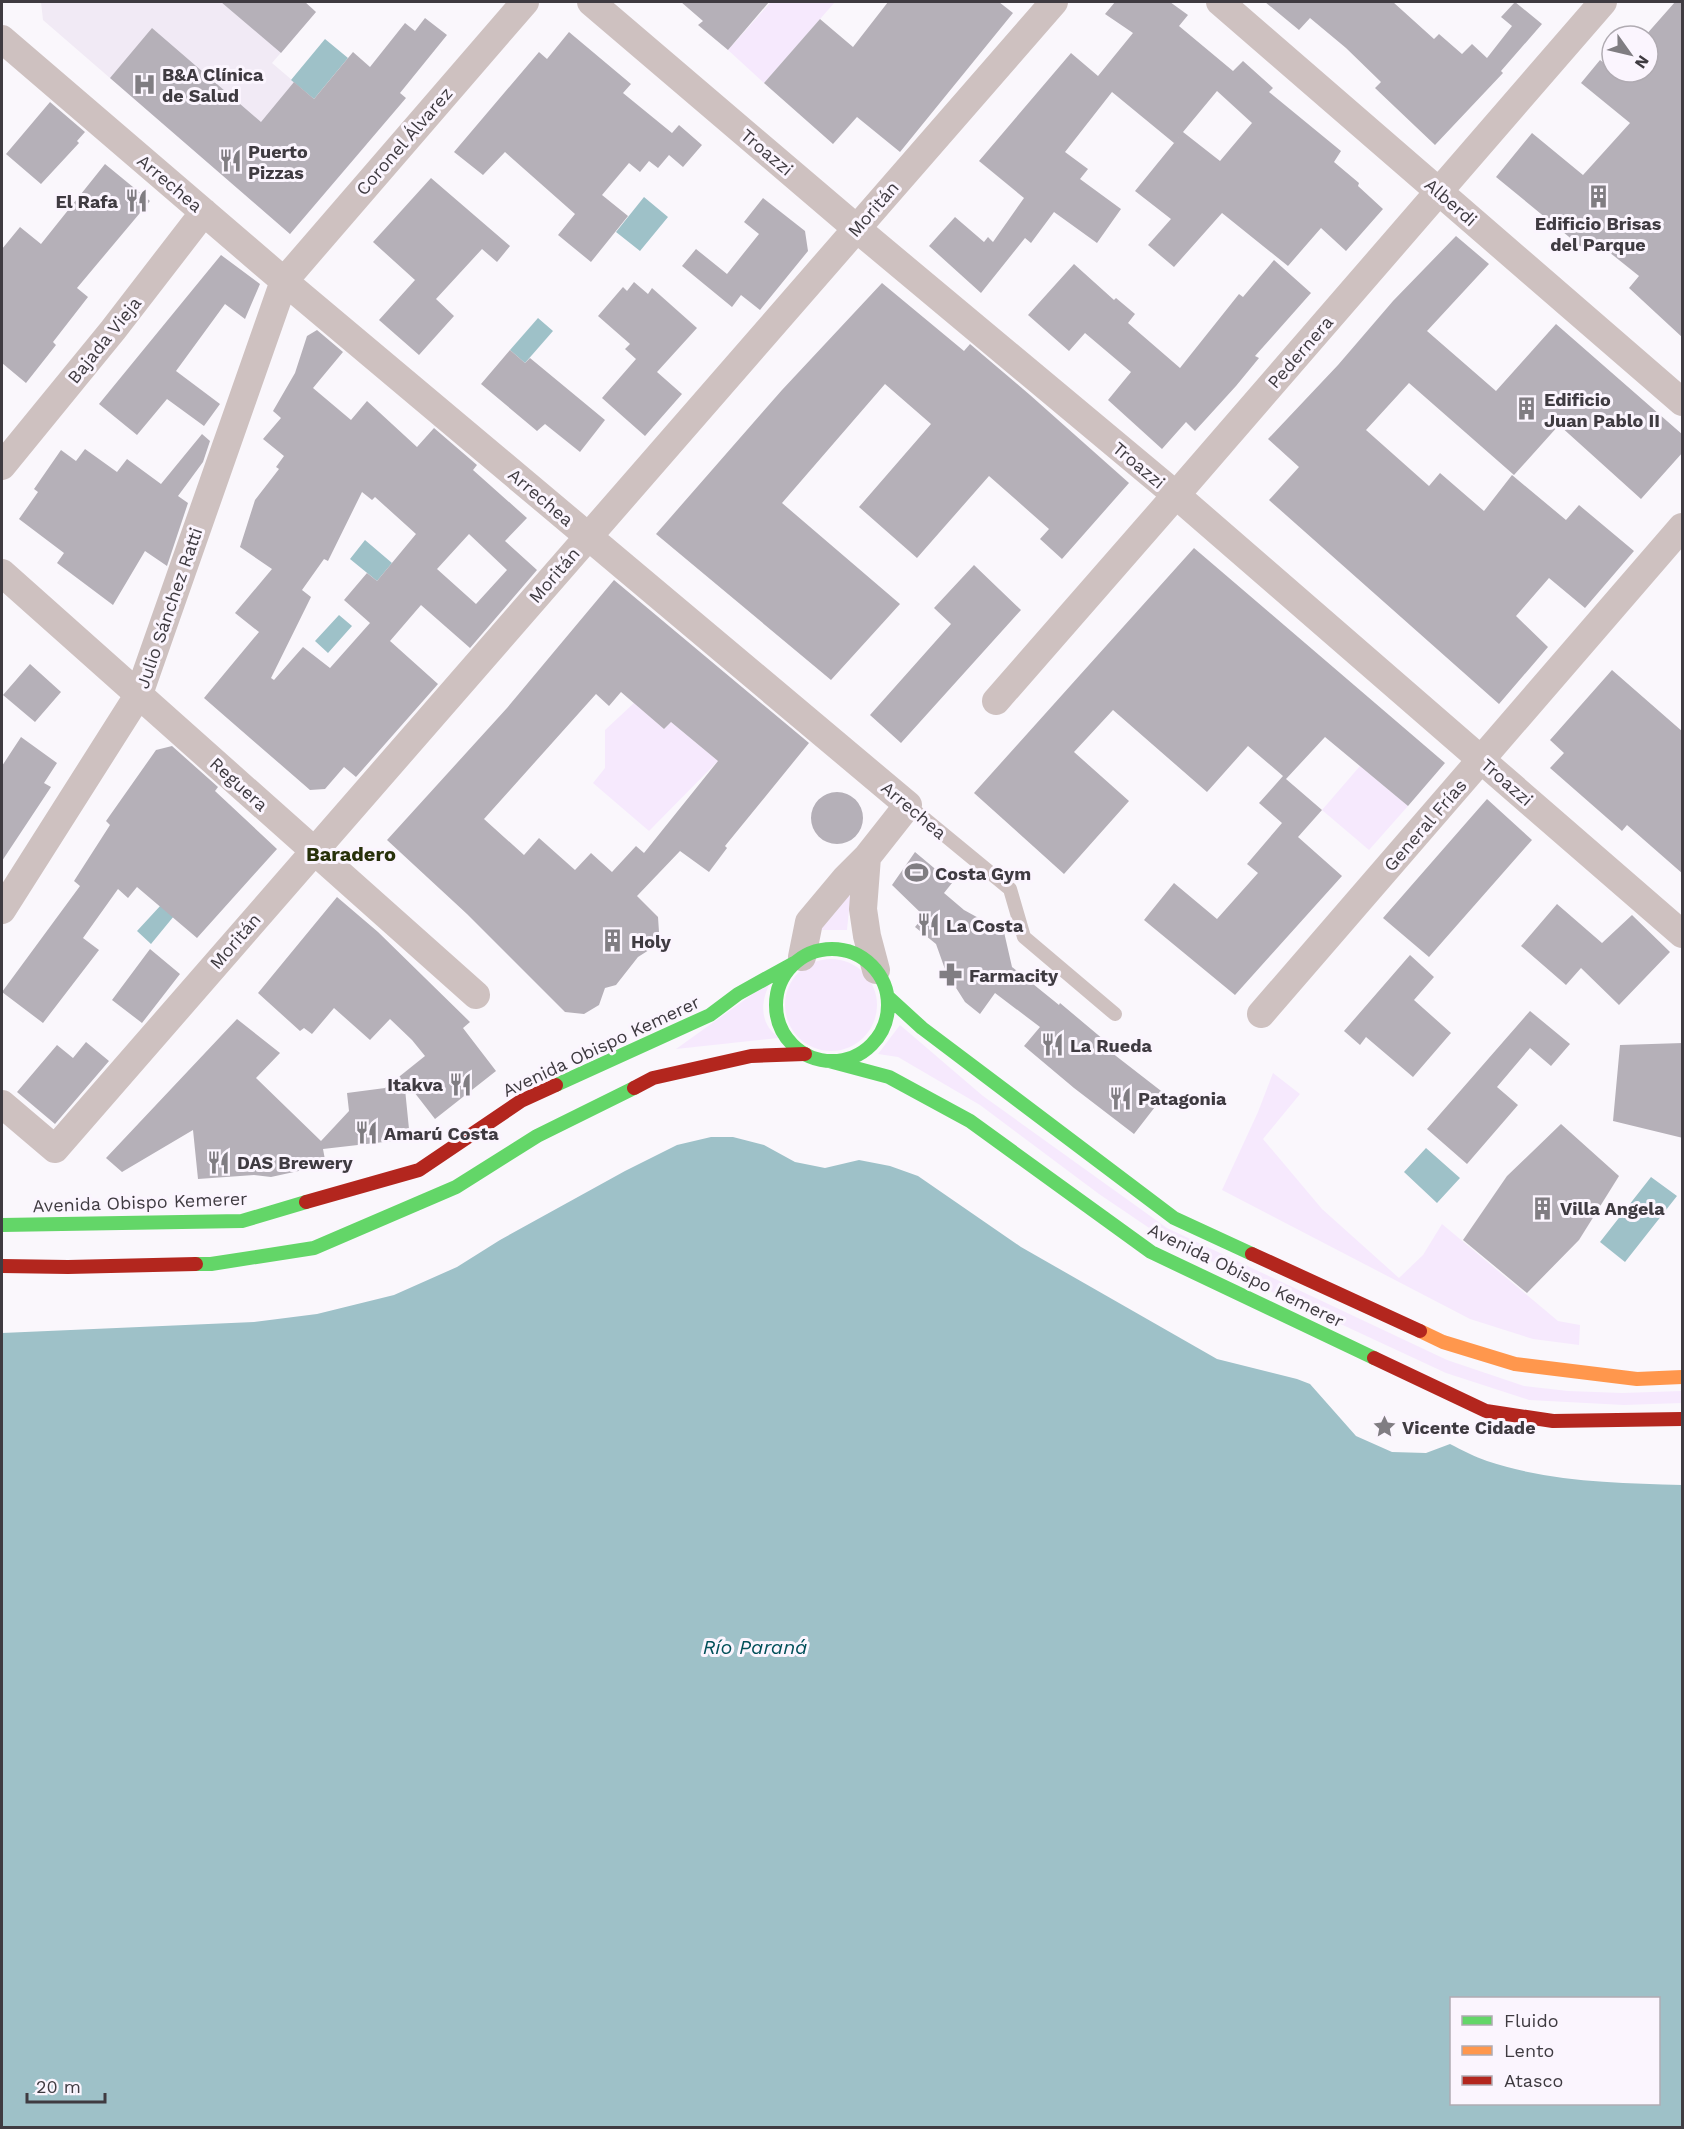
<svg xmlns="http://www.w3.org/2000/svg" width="1684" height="2129" font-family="'Work Sans',sans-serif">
<rect width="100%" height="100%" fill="#faf7fc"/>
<path fill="#f1eaf5" d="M 41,2 L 305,2 L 316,12 L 272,63 L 367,144 L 290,234 L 43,20 Z"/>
<path fill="#f6e9fd" d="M 771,2 L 835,2 L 764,83 L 728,50 Z
M 634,703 L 664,729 L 671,722 L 718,761 L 649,831 L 593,783 L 605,768 L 605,730 Z
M 1360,766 L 1408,806 L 1369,850 L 1322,810 Z
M 852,881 L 847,930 L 816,930 Z
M785 1005a46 46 0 1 1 92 0a46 46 0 1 1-92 0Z
M 771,981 C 760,1002 759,1023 779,1038 L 676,1049 Z
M 900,1025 L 983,1096 L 1167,1228 L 1447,1360 L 1524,1386 L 1568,1391 L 1622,1393 L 1682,1391 L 1682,1403 L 1624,1405 L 1529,1400 L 1446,1373 L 1276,1294 L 1161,1236 L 1099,1194 L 980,1105 L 898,1057 L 878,1054 Z
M 1273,1073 L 1300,1094 L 1263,1139 L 1322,1209 L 1399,1278 L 1423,1255 L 1442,1224 L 1558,1321 L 1580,1325 L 1579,1345 L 1533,1339 L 1470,1319 L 1222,1190 L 1258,1112 Z"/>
<path fill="#9ec1c8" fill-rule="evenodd" d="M 325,39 L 348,58 L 314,99 L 291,80 Z
M 644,197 L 668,217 L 640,251 L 616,232 Z
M 538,318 L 553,331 L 525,363 L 510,350 Z
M 365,540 L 392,563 L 377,581 L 350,559 Z
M 339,615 L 352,626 L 328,653 L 315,641 Z
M 161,905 L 174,916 L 151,944 L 137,931 Z
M 711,1137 L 733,1137 L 764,1145 L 795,1162 L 825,1168 L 859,1160 L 890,1166 L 918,1176 L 1021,1247 L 1217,1359 L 1297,1379 L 1310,1384 L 1356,1436 L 1392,1452 L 1426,1453 L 1450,1444 C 1462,1450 1475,1457 1487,1461 C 1549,1482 1618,1483 1682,1485 L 1682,2127 L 2,2127 L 2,1333 L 254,1322 L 317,1314 L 394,1295 L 457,1267 L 500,1240 L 625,1171 L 677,1145 ZM 1452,1998 L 1658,1998 L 1658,2104 L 1452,2104 Z
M 1426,1148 L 1460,1178 L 1437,1203 L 1404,1172 Z
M 1651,1177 L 1677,1196 L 1625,1262 L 1600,1242 Z"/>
<path fill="#b5b0b8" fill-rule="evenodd" d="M 221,2 L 305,2 L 316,12 L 281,53 Z
M 681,2 L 769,2 L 728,50 L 698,25 L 703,21 Z
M 888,2 L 999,2 L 1013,13 L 900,152 L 857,117 L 833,144 L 764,83 L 820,19 L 853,47 Z
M 1115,2 L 1170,2 L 1188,15 L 1179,26 L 1233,71 L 1243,61 L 1273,88 L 1269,92 L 1341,151 L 1334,162 L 1359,183 L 1358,186 L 1383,209 L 1346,251 L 1321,228 L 1288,266 L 1222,213 L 1174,267 L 1148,245 L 1171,219 L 1135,191 L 1183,132 L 1174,143 L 1112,92 L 1065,152 L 1088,169 L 1080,179 L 1121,209 L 1097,243 L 1054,212 L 1031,243 L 1025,238 L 981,293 L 929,246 L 955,217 L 984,242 L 988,237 L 993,242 L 1024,198 L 979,161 L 1071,53 L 1098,76 L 1133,33 L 1105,14 ZM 1217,91 L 1252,123 L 1220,161 L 1183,132 Z
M 1265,2 L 1393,2 L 1434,39 L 1439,34 L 1462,54 L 1472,44 L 1487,58 L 1512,26 L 1501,17 L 1515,2 L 1542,24 L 1501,71 L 1503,73 L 1435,145 L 1375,88 L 1381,82 L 1346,48 L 1310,18 L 1299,30 Z
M 1675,2 L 1683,2 L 1683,338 L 1629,288 L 1639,276 L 1594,240 L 1585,250 L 1496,177 L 1532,133 L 1583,175 L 1630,123 L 1581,83 L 1600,60 L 1612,69 L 1612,72 L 1648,72 L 1648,36 L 1645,36 Z
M 425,18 L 447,35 L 400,93 L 406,98 L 290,234 L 110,78 L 152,28 L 261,122 L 294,82 L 314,99 L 353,52 L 370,67 L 405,23 L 415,31 Z
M 569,32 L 631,84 L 623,93 L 672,133 L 679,125 L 702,145 L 683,167 L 669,155 L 658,168 L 649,161 L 640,172 L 629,163 L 602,195 L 628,216 L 591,262 L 558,235 L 575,214 L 505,152 L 483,175 L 454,152 L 539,52 L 547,59 Z
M 50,102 L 85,132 L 77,141 L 79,143 L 41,184 L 6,154 Z
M 105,164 L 150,201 L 77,288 L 88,297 L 53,342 L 56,345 L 26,383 L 2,363 L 2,249 L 20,227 L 41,244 Z
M 431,178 L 510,246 L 497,262 L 482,249 L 436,299 L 454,316 L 419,355 L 379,320 L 415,280 L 373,242 Z
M 763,198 L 805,231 L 808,251 L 760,310 L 741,295 L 732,307 L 682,266 L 696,249 L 727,274 L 759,234 L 744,222 Z
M 1456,236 L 1489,264 L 1427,331 L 1496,391 L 1556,324 L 1683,435 L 1683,452 L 1641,499 L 1559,425 L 1514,475 L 1409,383 L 1366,430 L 1429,486 L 1440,473 L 1484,511 L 1512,475 L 1566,520 L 1579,505 L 1634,551 L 1585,608 L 1549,578 L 1516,616 L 1548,647 L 1499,704 L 1269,500 L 1299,467 L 1268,439 L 1338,365 L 1393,301 Z
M 221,255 L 260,284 L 245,319 L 225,304 L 176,371 L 220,404 L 204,426 L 167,399 L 137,435 L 99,404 Z
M 1274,260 L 1311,293 L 1255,356 L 1259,358 L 1236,386 L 1195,431 L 1186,422 L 1162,449 L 1108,400 L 1131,372 L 1085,333 L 1069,351 L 1028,315 L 1074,264 L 1114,300 L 1116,298 L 1135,314 L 1128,323 L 1180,368 L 1239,294 L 1243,297 Z
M 634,282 L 648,294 L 652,288 L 697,328 L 657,372 L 682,394 L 645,436 L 602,398 L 636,359 L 625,349 L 630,344 L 598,316 L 623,287 L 627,291 Z
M 882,283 L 964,351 L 970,344 L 1030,395 L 1129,483 L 1062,559 L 1040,539 L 1049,529 L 989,476 L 917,558 L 859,507 L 931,424 L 885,384 L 782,503 L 900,604 L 831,680 L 656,534 L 782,390 Z
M 317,330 L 343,352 L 313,388 L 351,420 L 367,401 L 417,447 L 434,428 L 477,465 L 473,470 L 527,518 L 505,541 L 537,570 L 470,648 L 421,605 L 390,641 L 438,684 L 356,777 L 344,767 L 325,789 L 310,790 L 204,698 L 259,632 L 235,613 L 272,569 L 240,547 L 255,500 L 279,469 L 276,467 L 284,456 L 263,439 L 281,418 L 273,411 L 295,373 L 307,336 ZM 362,492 L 372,500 L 375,497 L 416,534 L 377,581 L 367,573 L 344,600 L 370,623 L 330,668 L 303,647 L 274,680 L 271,678 L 311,597 L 302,590 L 324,559 L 328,561 ZM 469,534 L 507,570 L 476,604 L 437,569 Z
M 510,350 L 525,363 L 530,358 L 605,420 L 580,452 L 545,424 L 537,431 L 481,384 Z
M 202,434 L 210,441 L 203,462 L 178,496 L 188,503 L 167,566 L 145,551 L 113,605 L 57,563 L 64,553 L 19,519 L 38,492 L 34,489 L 61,450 L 76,461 L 85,449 L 117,472 L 127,459 L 161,484 Z
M 1194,548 L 1445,763 L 1408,806 L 1325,737 L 1286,779 L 1322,810 L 1298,837 L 1342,876 L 1235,995 L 1144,920 L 1174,883 L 1217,919 L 1258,873 L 1247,864 L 1282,823 L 1259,803 L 1283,776 L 1248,746 L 1207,792 L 1113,710 L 1074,752 L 1129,801 L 1064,874 L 974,793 Z
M 974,565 L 1021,610 L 901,743 L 870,715 L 951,624 L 934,608 Z
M 614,580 L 809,743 L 725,846 L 727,848 L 709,872 L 680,851 L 637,896 L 658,917 L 659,932 L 649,950 L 638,957 L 616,985 L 605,988 L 599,1005 L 584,1014 L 565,1012 L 467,914 L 387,840 L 507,708 ZM 621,692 L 664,729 L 671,722 L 718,761 L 644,853 L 636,846 L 612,872 L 591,853 L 575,870 L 539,838 L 524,855 L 484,819 L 596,694 L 609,706 Z
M 30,664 L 61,692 L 35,722 L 3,695 Z
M 1612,670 L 1683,732 L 1683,874 L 1627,825 L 1622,831 L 1550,768 L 1564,753 L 1550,740 Z
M 21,737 L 57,763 L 44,783 L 51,787 L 2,861 L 2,766 Z
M 172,746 L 218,787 L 215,791 L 277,849 L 197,938 L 137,887 L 128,898 L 118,889 L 83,938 L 99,950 L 43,1023 L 2,992 L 80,886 L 74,881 L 110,825 L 106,821 L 156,750 Z
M811 818a26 26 0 1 1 52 0a26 26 0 1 1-52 0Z
M 1487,799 L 1532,840 L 1429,957 L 1383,918 Z
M 915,852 L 952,883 L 944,893 L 964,910 L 1004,932 L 1012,967 L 1059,1005 L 1060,1003 L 1110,1045 L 1107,1049 L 1165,1094 L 1134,1134 L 1074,1088 L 1024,1046 L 1040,1027 L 995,993 L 980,1014 L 965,1002 L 946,972 L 936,944 L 915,927 L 924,916 L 892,885 Z
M 337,897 L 378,932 L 470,1022 L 463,1028 L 496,1071 L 435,1119 L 404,1079 L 410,1139 L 323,1149 L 326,1165 L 271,1177 L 254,1175 L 198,1179 L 193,1130 L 122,1172 L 106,1158 L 237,1019 L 280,1053 L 256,1078 L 321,1141 L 349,1111 L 347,1093 L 385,1088 L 425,1056 L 412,1040 L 390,1019 L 370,1040 L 334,1008 L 312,1034 L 304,1028 L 300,1031 L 258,993 Z
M 1557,904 L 1602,943 L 1632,915 L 1670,952 L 1619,1005 L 1581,968 L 1566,985 L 1521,946 Z
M 150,949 L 180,974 L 142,1023 L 112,1000 Z
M 1410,955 L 1434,977 L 1414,1000 L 1451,1033 L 1413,1077 L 1366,1037 L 1360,1045 L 1344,1031 Z
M 1530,1011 L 1570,1044 L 1551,1066 L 1530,1048 L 1497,1087 L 1518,1105 L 1467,1164 L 1427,1129 Z
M 86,1042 L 109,1061 L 55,1124 L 17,1092 L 57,1045 L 73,1058 Z
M 1683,1043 L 1683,1138 L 1613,1121 L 1620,1045 Z
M 1561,1124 L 1619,1176 L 1579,1240 L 1527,1293 L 1463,1240 L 1507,1176 Z"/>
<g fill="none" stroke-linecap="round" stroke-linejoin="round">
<path stroke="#cec1c0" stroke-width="14" d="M 908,805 L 1010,889 L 1024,937 L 1115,1014"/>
<path stroke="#cec1c0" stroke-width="28" d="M 591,2 L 856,228 L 1176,495 L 1682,934
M 1220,2 L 1682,402
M 2,39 L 284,281 L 908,805 L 867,857 L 845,879 L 809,922 L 802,957
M 2,466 L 113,330 L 204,212
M 2,573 L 476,995
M 996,701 L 1176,495 L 1603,2
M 867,857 L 863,909 L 867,936 L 876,970
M 2,910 L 139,694 L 284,281 L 525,2
M 1261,1014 L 1682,527
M 2,1104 L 55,1149 L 1054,2"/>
<path stroke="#63d668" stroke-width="14" d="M776 1005a56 56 0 1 1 112 0a56 56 0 1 1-112 0Z
M 888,997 L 922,1028 L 1174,1218 L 1252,1254
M 829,1061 L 889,1077 L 970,1121 L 1151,1252 L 1374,1358
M 556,1085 L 710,1015 L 738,994 L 794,963
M 2,1225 L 242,1221 L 306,1202
M 196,1264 L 211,1264 L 314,1248 L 456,1187 L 537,1136 L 634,1088"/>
<path stroke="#ff974d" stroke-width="14" d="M 1420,1331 L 1443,1342 L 1515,1364 L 1637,1379 L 1682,1377"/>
<path stroke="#b3261e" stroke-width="14" d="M 634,1088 L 653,1078 L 751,1056 L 805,1054
M 306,1202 L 419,1170 L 521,1101 L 556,1085
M 1252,1254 L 1420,1331
M 2,1266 L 68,1267 L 196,1264
M 1374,1358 L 1486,1411 L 1553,1421 L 1682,1419"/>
</g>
<defs>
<symbol id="hospital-bare" viewBox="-9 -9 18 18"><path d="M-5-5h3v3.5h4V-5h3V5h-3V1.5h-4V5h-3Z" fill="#807d82" stroke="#fbf5fe" stroke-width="2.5" paint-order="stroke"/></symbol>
<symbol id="restaurant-bare" viewBox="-9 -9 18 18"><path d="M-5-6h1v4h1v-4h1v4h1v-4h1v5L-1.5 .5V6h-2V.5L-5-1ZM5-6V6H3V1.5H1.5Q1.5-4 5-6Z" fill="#807d82" stroke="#fbf5fe" stroke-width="2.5" paint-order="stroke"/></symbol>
<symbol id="building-bare" viewBox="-9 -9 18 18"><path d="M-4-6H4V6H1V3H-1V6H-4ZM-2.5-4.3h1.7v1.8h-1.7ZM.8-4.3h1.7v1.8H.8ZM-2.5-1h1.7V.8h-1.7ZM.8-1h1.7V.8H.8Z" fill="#807d82" stroke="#fbf5fe" stroke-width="2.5" paint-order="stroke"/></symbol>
<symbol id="stadium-bare" viewBox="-9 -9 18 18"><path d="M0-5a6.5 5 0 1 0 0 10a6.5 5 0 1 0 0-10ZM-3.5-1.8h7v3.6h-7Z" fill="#807d82" stroke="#fbf5fe" stroke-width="2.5" paint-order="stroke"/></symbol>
<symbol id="pharmacy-bare" viewBox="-9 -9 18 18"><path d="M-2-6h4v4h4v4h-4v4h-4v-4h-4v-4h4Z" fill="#807d82" stroke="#fbf5fe" stroke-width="2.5" paint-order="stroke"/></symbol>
<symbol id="sight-bare" viewBox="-9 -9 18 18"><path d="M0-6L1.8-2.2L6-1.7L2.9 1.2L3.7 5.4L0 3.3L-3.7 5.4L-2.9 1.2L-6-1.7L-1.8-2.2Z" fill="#807d82" stroke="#fbf5fe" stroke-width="2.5" paint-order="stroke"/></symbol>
</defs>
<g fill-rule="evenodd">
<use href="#hospital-bare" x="128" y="68" width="33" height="33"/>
<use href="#restaurant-bare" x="214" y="144" width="33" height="33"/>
<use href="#building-bare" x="1582" y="180" width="33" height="33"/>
<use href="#restaurant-bare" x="120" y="184" width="33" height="33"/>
<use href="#building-bare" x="1510" y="392" width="33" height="33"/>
<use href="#stadium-bare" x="900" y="856" width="33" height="33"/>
<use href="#restaurant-bare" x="912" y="908" width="33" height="33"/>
<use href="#building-bare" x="596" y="924" width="33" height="33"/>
<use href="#pharmacy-bare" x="934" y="958" width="33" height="33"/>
<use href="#restaurant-bare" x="1036" y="1028" width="33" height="33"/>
<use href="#restaurant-bare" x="444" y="1068" width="33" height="33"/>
<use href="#restaurant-bare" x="1104" y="1082" width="33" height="33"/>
<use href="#restaurant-bare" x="350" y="1116" width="33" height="33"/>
<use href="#restaurant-bare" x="202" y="1146" width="33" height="33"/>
<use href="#building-bare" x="1526" y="1192" width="33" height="33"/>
<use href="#sight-bare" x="1368" y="1410" width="33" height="33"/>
</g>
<g text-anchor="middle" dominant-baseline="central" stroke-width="6" stroke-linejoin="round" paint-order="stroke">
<g font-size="18" font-weight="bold" fill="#3f3b41" stroke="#fbf5fe" text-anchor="start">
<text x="162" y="74">B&amp;A Clínica<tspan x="162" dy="21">de Salud</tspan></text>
<text x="248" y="151">Puerto<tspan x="248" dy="21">Pizzas</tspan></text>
<text x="118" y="201" text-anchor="end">El Rafa</text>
<text x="1598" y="223" text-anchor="middle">Edificio Brisas<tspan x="1598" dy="21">del Parque</tspan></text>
<text x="1544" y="399">Edificio<tspan x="1544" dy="21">Juan Pablo II</tspan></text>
<text x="935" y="873">Costa Gym</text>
<text x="946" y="925">La Costa</text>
<text x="631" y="941">Holy</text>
<text x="969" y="975">Farmacity</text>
<text x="1070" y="1045">La Rueda</text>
<text x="443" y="1084" text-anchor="end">Itakva</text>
<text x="1138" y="1098">Patagonia</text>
<text x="384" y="1133">Amarú Costa</text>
<text x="237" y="1162">DAS Brewery</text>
<text x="1560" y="1208">Villa Angela</text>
<text x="1402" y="1427">Vicente Cidade</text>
</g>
<g font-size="18" fill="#3f3b41" stroke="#fbf5fe">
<text transform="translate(404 141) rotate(-49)">Coronel Álvarez</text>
<text transform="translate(767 152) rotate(40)">Troazzi</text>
<text transform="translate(170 183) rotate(40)">Arrechea</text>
<text transform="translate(1451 202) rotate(41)">Alberdi</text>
<text transform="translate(873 209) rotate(-49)">Moritán</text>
<text transform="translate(104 340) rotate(-51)">Bajada Vieja</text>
<text transform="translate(1300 352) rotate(-49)">Pedernera</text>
<text transform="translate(1139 465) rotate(40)">Troazzi</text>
<text transform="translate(541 497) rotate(40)">Arrechea</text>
<text transform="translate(554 575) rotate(-49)">Moritán</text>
<text transform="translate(169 608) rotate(-71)">Julio Sánchez Ratti</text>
<text transform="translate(1507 782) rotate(41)">Troazzi</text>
<text transform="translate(239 784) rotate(42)">Reguera</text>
<text transform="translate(914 810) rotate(40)">Arrechea</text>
<text transform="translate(1425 825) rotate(-49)">General Frías</text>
<text transform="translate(235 941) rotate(-49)">Moritán</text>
<text transform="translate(601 1046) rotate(-25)">Avenida Obispo Kemerer</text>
<text transform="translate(140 1202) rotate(-2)">Avenida Obispo Kemerer</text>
<text transform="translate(1246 1275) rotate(26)">Avenida Obispo Kemerer</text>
</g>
<g font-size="20" font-weight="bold" fill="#27310a" stroke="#fbf5fe">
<text x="351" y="854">Baradero</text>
</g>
<g font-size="20" font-style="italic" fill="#005059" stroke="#fbf5fe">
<text x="755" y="1647">Río Paraná</text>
</g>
</g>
<rect width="1684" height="2129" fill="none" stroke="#3f3b41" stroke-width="6"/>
<rect x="1450" y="1997" width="210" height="108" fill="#fbf5fe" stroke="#b0abb2" stroke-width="1.5"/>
<rect x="1462" y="2016" width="30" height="9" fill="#63d668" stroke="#b0abb2" stroke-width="1.5"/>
<text x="1504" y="2027" font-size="18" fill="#3f3b41">Fluido</text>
<rect x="1462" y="2046" width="30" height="9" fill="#ff974d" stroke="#b0abb2" stroke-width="1.5"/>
<text x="1504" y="2057" font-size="18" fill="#3f3b41">Lento</text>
<rect x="1462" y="2076" width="30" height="9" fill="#b3261e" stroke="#b0abb2" stroke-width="1.5"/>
<text x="1504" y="2087" font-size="18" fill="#3f3b41">Atasco</text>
<g transform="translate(1630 54) rotate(124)"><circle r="28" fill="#fbf5fe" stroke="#b0abb2" stroke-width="1.5"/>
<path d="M0-4.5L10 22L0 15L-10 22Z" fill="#807d82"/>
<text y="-9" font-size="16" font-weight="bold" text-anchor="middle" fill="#3f3b41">N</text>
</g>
<path d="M27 2093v9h78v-9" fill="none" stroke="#3f3b41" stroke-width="3"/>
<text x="36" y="2093" font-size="18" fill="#3f3b41" stroke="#fbf5fe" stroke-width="4.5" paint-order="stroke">20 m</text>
</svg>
